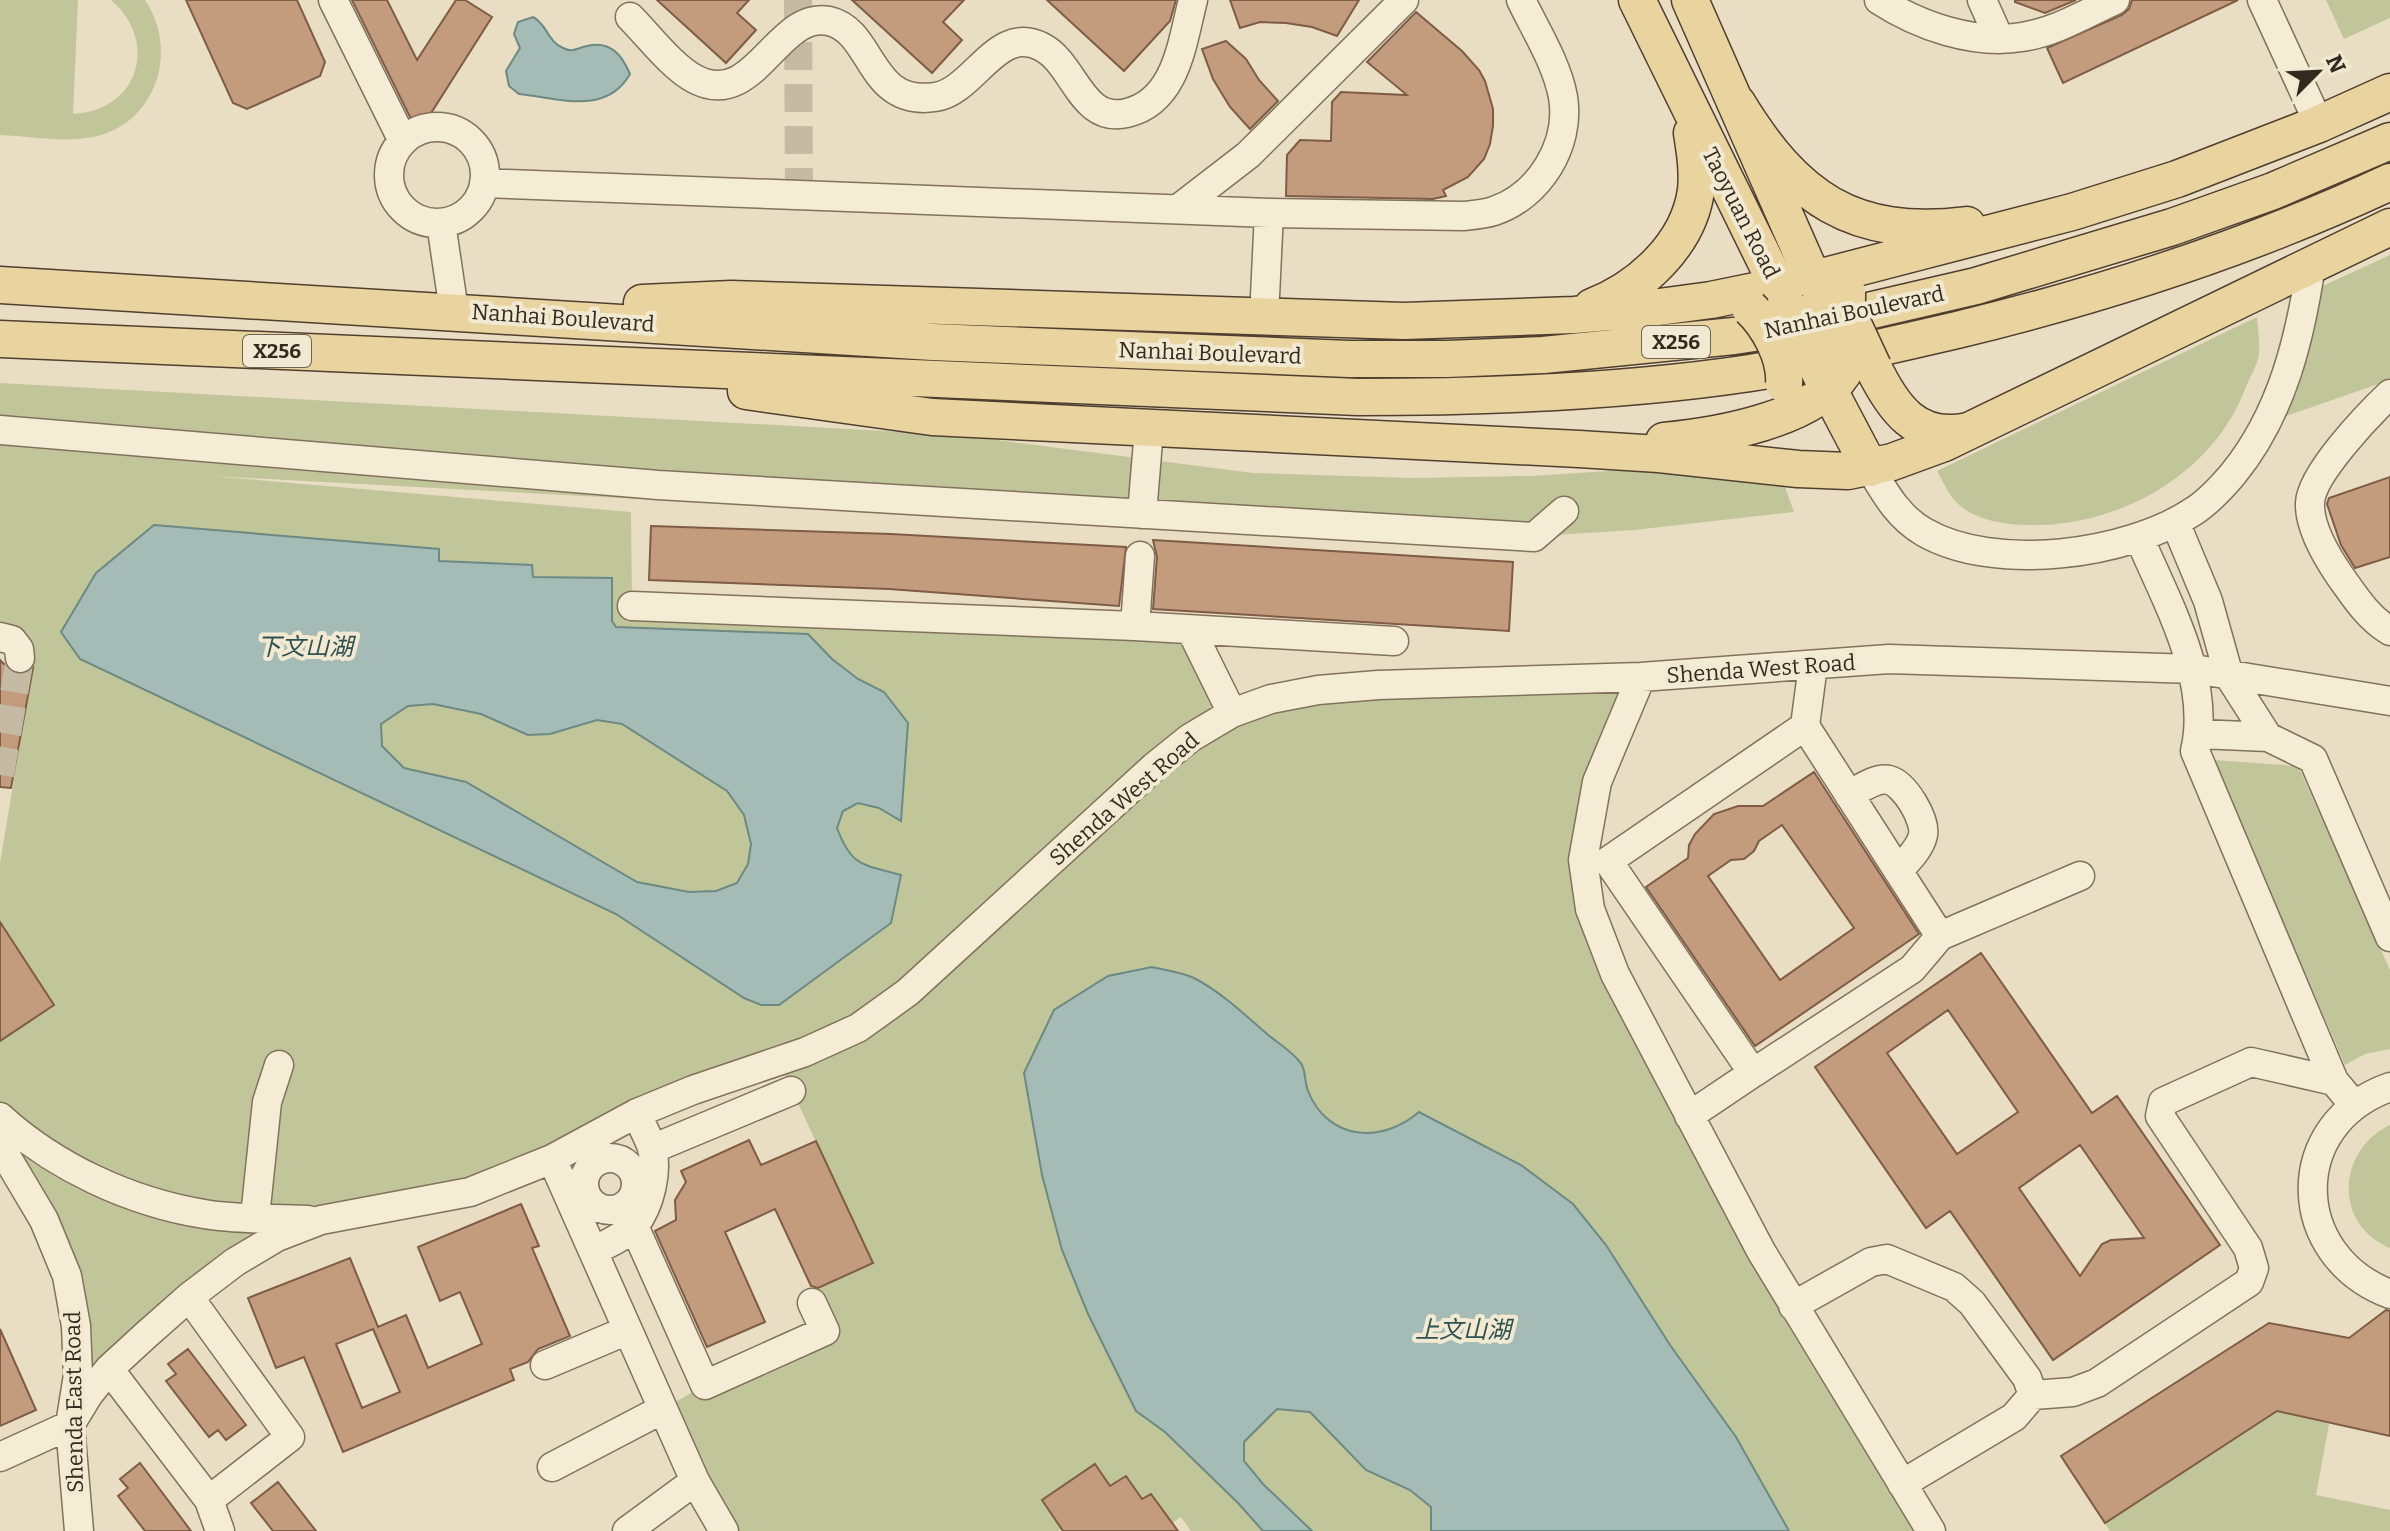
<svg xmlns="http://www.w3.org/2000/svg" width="2390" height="1531" font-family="Bitter,'Noto Sans SC',serif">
<rect width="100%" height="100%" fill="#e9dec4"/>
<path fill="#c0c699" d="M 0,0 L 78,0 L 73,114 C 138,111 160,42 111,0 L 145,0 C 179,50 157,124 93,137 C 64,143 30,136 0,135 Z
M 2326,0 L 2390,0 L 2390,18 L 2344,39 Z
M 2390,255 L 2390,380 L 2286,416 L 2314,290 Z
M 2257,317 C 2258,329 2260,342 2259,353 C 2258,364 2250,377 2246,387 C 2215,470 2128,522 2042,525 C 2013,526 1977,523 1956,502 C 1948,494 1943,481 1937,471 Z
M 0,383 L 958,435 L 1253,473 L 1412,478 L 1532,476 L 1653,468 L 1773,454 L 1794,512 L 1634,530 L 1554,535 L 1313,535 L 211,476 L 631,512 L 632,605 L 1191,630 L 1232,713 L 1271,699 L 1641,677 L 1583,860 L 1615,974 L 1931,1531 L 1191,1531 L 1181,1517 L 1172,1523 L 1151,1494 L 1142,1499 L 1126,1476 L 1110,1486 L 1095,1465 L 1042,1500 L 1061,1529 L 1059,1531 L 724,1531 L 663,1409 L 705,1385 L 829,1329 L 812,1290 L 873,1263 L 778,1061 L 552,1159 L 277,1237 L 89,1394 L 76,1326 L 0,1146 L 0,1041 L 54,1005 L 0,922 L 0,863 L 33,666 L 12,640 L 0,637 Z
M 2213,760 L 2298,766 L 2390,970 L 2390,1049 L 2365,1054 L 2345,1065 Z
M 2390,1125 L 2390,1248 C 2333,1225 2337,1150 2390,1125 Z
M 2277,1411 L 2329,1424 L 2316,1495 L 2390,1510 L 2390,1531 L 2110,1531 L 2105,1523 Z"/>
<path fill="#a5bcb6" stroke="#6d8983" stroke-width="2" fill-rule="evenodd" d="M 533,17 C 547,24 547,41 563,48 C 573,53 577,48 587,46 C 610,40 622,55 630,74 C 606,116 559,98 519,94 L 509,86 L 506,71 L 520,48 L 514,34 L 518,22 Z
M 154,525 L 439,549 L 439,561 L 532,565 L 533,577 L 612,578 L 612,621 L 616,627 L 808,634 L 832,659 L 858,679 L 884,692 L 908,723 L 901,821 L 879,808 L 858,803 L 843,811 L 837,828 C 852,868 863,864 901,875 L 891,923 L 779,1005 L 761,1005 L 744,998 L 616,914 L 80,659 L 61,632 L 96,573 ZM 433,704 L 481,714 L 528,735 L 550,734 L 597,720 L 622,724 L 727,791 L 744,815 L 751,844 L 748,864 L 737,883 L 716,891 L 689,892 L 637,882 L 466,782 L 404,768 L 382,746 L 381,724 L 408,706 Z
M 1152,967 C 1165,970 1181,972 1194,978 C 1221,992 1244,1014 1267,1034 C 1278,1043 1291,1051 1300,1062 C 1306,1068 1304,1081 1308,1091 C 1328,1141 1382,1144 1419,1112 L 1521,1165 L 1573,1204 L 1606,1245 L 1670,1345 L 1736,1437 L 1789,1531 L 1431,1531 L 1431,1507 L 1410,1490 L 1366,1470 L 1310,1412 L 1277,1409 L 1244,1442 L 1244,1461 L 1263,1484 L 1312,1531 L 1263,1531 L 1238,1503 L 1165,1432 L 1136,1411 L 1088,1314 L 1062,1250 L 1042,1175 L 1024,1073 L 1054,1010 L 1108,976 Z"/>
<path fill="#c39c7d" stroke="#7e5c45" stroke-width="2" fill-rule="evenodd" d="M 186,0 L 297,0 L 325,62 L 320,76 L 247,109 L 233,103 Z
M 352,0 L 387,0 L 417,60 L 456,0 L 465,0 L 492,17 L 426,121 L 419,127 L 415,127 Z
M 657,0 L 749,0 L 737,13 L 756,30 L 726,63 Z
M 852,0 L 964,0 L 943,22 L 962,40 L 932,73 Z
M 1047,0 L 1176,0 L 1170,21 L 1124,71 Z
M 1230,0 L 1359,0 L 1337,36 L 1312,27 L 1286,23 L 1260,22 L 1240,28 Z
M 2015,0 L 2076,0 L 2045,13 L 2015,2 Z
M 2132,0 L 2238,0 L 2063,83 L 2047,48 L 2122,15 L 2129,9 Z
M 1416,12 L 1462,51 L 1479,70 L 1485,81 L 1493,109 L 1493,126 L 1490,144 L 1484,159 L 1468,177 L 1443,190 L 1446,196 L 1433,199 L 1286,196 L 1287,155 L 1300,140 L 1331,141 L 1332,102 L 1341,92 L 1407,95 L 1367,62 Z
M 1226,41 L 1246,59 L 1259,80 L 1278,101 L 1250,129 L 1230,107 L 1213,79 L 1202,49 Z
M 2390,477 L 2390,557 L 2355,568 L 2341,545 L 2327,504 L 2329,498 Z
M 651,526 L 891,534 L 1126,547 L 1119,606 L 889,589 L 649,580 Z
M 1153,540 L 1513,562 L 1509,631 L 1153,609 L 1157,557 Z
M 0,660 L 14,674 L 23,675 L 33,668 L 11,788 L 0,787 Z
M 1814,772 L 1919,934 L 1755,1046 L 1646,887 L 1688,858 L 1689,845 L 1695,834 L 1714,814 L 1738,806 L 1763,806 ZM 1782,825 L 1854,928 L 1780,980 L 1708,876 L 1731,860 L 1744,859 L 1754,851 L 1759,841 Z
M 0,922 L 54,1005 L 0,1041 Z
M 1981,953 L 2092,1113 L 2117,1096 L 2220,1245 L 2053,1360 L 1950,1211 L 1926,1228 L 1815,1067 ZM 1948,1010 L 2018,1112 L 1957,1154 L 1887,1053 ZM 2080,1145 L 2144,1238 L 2111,1240 L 2102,1244 L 2080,1276 L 2019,1188 Z
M 749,1140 L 761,1165 L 816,1141 L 873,1263 L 818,1288 L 811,1286 L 775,1209 L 725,1232 L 765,1322 L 707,1347 L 655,1231 L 676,1220 L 675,1200 L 686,1182 L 681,1171 Z
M 521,1204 L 539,1246 L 532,1248 L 570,1336 L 538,1349 L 528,1362 L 510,1369 L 514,1380 L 343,1452 L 304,1357 L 276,1368 L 248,1298 L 350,1258 L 378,1327 L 406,1315 L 428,1368 L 482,1344 L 460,1292 L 440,1301 L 418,1247 ZM 373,1329 L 400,1392 L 362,1408 L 336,1344 Z
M 2386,1310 L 2390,1311 L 2390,1436 L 2277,1411 L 2105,1523 L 2061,1456 L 2269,1323 L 2349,1338 Z
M 0,1329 L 36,1410 L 0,1426 Z
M 188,1349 L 246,1425 L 226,1440 L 218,1430 L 209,1437 L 166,1381 L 176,1374 L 168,1364 Z
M 140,1463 L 191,1531 L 145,1531 L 118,1496 L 128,1488 L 120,1479 Z
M 1095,1464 L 1110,1486 L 1126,1476 L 1142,1499 L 1151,1494 L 1178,1531 L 1063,1531 L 1042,1500 Z
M 278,1482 L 316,1531 L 273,1531 L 251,1503 Z"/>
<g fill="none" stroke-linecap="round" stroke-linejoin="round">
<path stroke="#c5baa3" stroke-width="28" stroke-dasharray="28 14" stroke-linecap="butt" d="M 798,0 L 799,195
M 0,775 L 20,658"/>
<defs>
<path id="minor" d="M 333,0 L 403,141
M 1879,0 C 1919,26 1974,45 2022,37 C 2055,32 2085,14 2115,0
M 1982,0 L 1999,38
M 2262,0 L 2319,124
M 630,17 C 648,35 672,67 695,79 C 755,111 777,10 829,21 C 874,31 868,107 935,97 C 974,92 997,23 1042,47 C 1075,64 1081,124 1127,113 C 1177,101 1182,42 1193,0
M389 175a48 48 0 1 1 96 0a48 48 0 1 1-96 0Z
M 484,183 L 1269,213 L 1464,216 C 1474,215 1485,214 1494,211 C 1539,196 1571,145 1563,97 C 1557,64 1536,31 1521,0
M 1178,209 L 1248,155 L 1404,0
M 441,223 L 454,311
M 1264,317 L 1269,213
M 2390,394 C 2369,414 2311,474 2310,503 C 2309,527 2327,557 2340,576 C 2355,597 2368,618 2390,631
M 0,430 L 658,485 L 1534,537 L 1564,511
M 1870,468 C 1885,493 1898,517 1924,532 C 1995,573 2128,555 2194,511 C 2208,502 2222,487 2233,474 C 2282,414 2300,339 2311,265
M 1142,514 L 1149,429
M 2175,522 L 2208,601 L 2229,676 L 2268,737 L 2313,759 L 2390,937
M 2139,537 C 2166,601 2212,680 2195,751 L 2334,1081 L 2354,1105
M 632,606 L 1135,626 L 1140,556
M 1135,626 L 1394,641
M 1191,630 L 1232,713
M 0,637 L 12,640 L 19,649 L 20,658
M 1641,677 L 1597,782 L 1583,860 L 1590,909 L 1615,974 L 1761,1251 L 1931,1531
M 1805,726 L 1608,861 L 1753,1073 L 1912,969 L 1940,936 L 1805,726 L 1813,665
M 2199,734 L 2268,737
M 1849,795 C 1860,789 1876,777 1889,780 C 1905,784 1926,820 1923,835 C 1920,849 1907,861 1898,871
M 1940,936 L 2080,876
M 2390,1087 C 2285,1124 2289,1256 2390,1294
M 1689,1116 L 1753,1073
M 0,1117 C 55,1167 130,1202 204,1214 C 238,1220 274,1218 308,1220
M 0,1146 L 44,1220 L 67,1276 L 76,1326 L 78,1375 L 70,1425 L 79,1531
M 652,1149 L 791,1091
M584 1184a26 26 0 1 1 52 0a26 26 0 1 1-52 0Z
M 552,1159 L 695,1481 L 724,1531
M 255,1217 L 267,1102 L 279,1065
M 634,1226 L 705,1385 L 825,1331 L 812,1303
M 593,1251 C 607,1244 624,1237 635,1225 C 650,1205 658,1172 652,1148 C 648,1136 641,1125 637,1113
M 189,1297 L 290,1437 L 209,1500
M 1793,1306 L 1871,1262 L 1887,1259 L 1954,1287 L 1972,1303 L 2027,1378 L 2033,1395 L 2014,1417 L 1902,1484
M 545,1365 L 628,1330
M 109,1369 L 209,1500 L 220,1531
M 2033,1395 L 2073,1392 L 2097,1383 L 2249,1282 L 2254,1268 L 2248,1248 L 2160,1116 L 2163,1102 L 2251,1062 L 2334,1081
M 70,1425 L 89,1394 L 109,1369 L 146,1335 L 189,1297 L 235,1262 L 277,1237 L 321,1220 L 470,1192 L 552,1159 L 637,1113 L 693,1090 L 805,1052 L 858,1028 L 908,992 L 1154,767 L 1190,738 L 1232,713 L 1271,699 L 1318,690 L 1378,685 L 1641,677 L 1889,659 L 2194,669 L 2390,701
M 0,1457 L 70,1425
M 552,1467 L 663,1409
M 627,1531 L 695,1481"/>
<path id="major" d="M 1637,0 L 1786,303
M 1690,0 L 1821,297
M 1737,103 C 1795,198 1852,239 1967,225
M 0,285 L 933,342 L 1349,359 L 1447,359 L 1543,355 L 1734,336 L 1812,324 L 1976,286 L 2172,227 L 2273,191 L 2390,141
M 642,303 L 731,299 L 1404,321 L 1574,315 L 1644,309 L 1711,300 L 1814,279 L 2072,212 L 2177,179 L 2319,124 L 2390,92
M 1592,307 C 1641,288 1689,244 1696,190 C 1698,171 1695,152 1692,133
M 0,339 L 1358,397 C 1486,397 1623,392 1750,373 C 1819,362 1888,346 1957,330 C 2106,294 2251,247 2390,182
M 1873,367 C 1893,408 1916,442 1968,431
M 1822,377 L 1870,468
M 746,391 L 932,417 L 1579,449 L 1659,454 L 1798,469 L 1848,471 L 1892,462 L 1944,443 L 2390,227
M 1664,441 C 1716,436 1813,420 1843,373"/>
</defs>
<use href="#minor" stroke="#82715c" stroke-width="31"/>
<use href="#major" stroke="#503f30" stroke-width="39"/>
<use href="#minor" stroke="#f5ecd6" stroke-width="28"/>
<use href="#major" stroke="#e9d39f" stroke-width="36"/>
<defs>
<path id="major-bridge" d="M 1847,292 L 1847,311 L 1873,367
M 1821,297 L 1844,351 L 1843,373
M 1786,303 L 1822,377
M 1750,308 C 1769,326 1786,358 1784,384"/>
</defs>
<use href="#major-bridge" stroke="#503f30" stroke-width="39" stroke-linecap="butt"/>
<use href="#major-bridge" stroke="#e9d39f" stroke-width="36"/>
</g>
<g text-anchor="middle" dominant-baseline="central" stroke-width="8" stroke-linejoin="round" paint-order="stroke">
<g fill="#f1e9d2" stroke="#6c6355" stroke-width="2">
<rect x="1642" y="326" width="68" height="32" rx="6"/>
<rect x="243" y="335" width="68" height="32" rx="6"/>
</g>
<g font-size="20" font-weight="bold" fill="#33291f">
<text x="1676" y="342">X256</text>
<text x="277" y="351">X256</text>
</g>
<g font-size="22" fill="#33291f" stroke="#f1e9d2">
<text transform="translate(1741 213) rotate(63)">Taoyuan Road</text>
<text transform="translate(1854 312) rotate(-12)">Nanhai Boulevard</text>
<text transform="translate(563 318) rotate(4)">Nanhai Boulevard</text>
<text transform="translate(1210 353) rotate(2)">Nanhai Boulevard</text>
<text transform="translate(1761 669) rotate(-4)">Shenda West Road</text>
<text transform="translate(1124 799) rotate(-41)">Shenda West Road</text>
<text transform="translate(74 1402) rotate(-91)">Shenda East Road</text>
</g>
<g font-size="24" font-style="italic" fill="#2f5150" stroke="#f1e9d2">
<text x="305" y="647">下文山湖</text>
<text x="1463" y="1330">上文山湖</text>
</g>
</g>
<g transform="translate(2318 72) rotate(66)" stroke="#f1e9d2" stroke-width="6" paint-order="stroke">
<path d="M0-6L14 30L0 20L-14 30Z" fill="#33291f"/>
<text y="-12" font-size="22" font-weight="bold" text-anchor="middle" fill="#33291f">N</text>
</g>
</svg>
